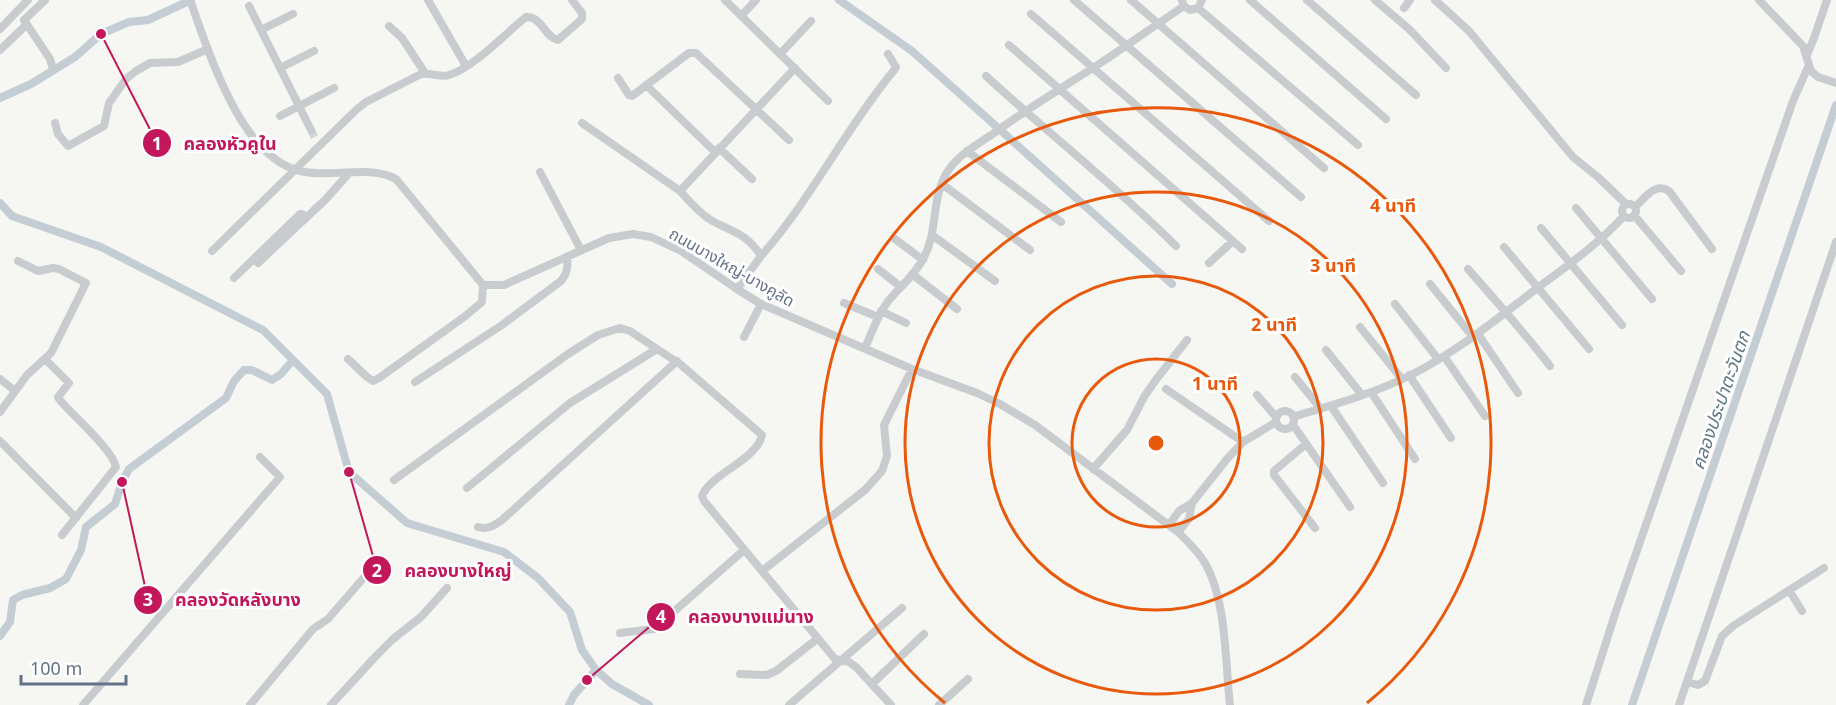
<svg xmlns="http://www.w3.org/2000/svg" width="1836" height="705" font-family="'Noto Sans','Noto Sans Thai',sans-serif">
<rect width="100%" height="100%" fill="#f6f7f3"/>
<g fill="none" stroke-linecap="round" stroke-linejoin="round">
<path stroke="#c3cdd3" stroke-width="8" d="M 839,0 L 912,51 L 1172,284
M 0,98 L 31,84 L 75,57 L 101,34 L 129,22 L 148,20 L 191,0
M 0,203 L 12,216 L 101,247 L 263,330 L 327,394 L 349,472 L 407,523 L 504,552 L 538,578 L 570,612 L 582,650 L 596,670 L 612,684 L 649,705
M 0,636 L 10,622 L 13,600 L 22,595 L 50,588 L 66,579 L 81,550 L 86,527 L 115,504 L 122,482 L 129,469 L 226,398 L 234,381 L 244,370 L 252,370 L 272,380 L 281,374 L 293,360
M 569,705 L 574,695 L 596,670
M 1632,705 L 1836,105"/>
<path stroke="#d1d6d8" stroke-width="8" stroke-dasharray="8 4" stroke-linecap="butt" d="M 311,130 L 316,140"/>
<path stroke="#c8cccf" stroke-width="8" d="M 45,0 L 24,20 L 50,59 L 53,69
M 190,0 C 209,52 242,163 305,172 C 333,177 371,165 396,179 L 483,285 L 504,285 L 609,238 L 633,234 L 651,237 L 681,251 L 737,289 L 761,304 L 912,369 L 977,393 L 1000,404 L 1035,425 L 1178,532 C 1188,542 1198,551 1205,563 C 1227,601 1225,662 1230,705
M 428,0 L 466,66
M 725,0 L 828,101
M 1074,0 L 1301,197
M 1131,0 L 1324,168
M 1182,0 L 1184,6 L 1190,10 L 1198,8 L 1202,0
M 1250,0 L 1386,119
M 1307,0 L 1416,95
M 1375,0 L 1409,29 L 1446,68
M 1435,0 L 1469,31 L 1573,157 L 1599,178 L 1626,204
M 1759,0 L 1803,46 L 1811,71 L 1818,77 L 1836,83
M 249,6 L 311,130
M 1198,8 L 1358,145
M 1404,8 L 1410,0
M 1031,14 L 1269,221
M 741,16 L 756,0
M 389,26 L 402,38 L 425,73
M 0,29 L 28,0
M 261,30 L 293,14
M 1009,45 L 1242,249
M 0,50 L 26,25
M 780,54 L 811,21
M 1807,55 L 1814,38 L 1827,0
M 280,68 L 314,51
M 986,76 C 1049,134 1116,186 1176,246
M 618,78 L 629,95 L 632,96 L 689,53 L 696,53 L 789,140
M 646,85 L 715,152
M 280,116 L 334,88
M 55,123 L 58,134 L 68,146 L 104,126 L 109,103 L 126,79 L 136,71 L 150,63 L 178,62 L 208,49
M 582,123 L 680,191
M 719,148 L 752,179
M 967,151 L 1061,222
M 540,172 L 581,250
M 942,184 L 1030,250
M1622 211a7 7 0 1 1 14 0a7 7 0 1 1-14 0Z
M 1635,207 C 1646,197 1655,182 1669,191 L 1712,249
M 1576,208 L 1652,299
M 1634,215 L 1681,271
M 1541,228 L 1622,325
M 932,235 L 995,281
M 895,239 L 923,260
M 1504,247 L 1589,349
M 212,251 L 356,110 L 366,102 L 421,74 C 430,72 440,78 449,75 C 473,68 506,33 526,17 C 542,16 544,37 558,40 L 582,19 L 582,13 L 572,0
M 761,256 C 812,198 846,128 895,69 L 896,67 L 888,54
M 258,263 L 326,199 L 349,173
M 1209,263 L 1233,241
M 878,269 L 901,287
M 1468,269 C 1496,301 1524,332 1550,366
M 912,274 L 957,309
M 234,278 L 300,214 L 302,214 L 306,217
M 1430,284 L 1473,337
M 737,289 L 761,256 C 749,236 735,232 716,223 C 702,216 690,202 680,191 L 795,68
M 844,303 L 878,317
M 1395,304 L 1438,359
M 881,311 L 906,323
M 1360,327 L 1402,379
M 1478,334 L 1518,393
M 744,337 L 761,304
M 865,348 C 872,332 878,314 889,300 C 901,286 916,274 924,257 C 938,231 931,201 946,174 C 957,155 977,145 994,133 C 1026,110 1060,89 1093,68 C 1124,48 1154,26 1184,6
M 1326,350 L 1362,395
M 1444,356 L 1485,416
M 45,359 L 69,383 L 58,397 L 59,399 C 72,415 113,450 116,467 L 62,535
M 348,359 L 367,377 L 373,381 L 379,378 L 464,317 L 482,302 L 483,285
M 1409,375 L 1451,438
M 1295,377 L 1321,409
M 0,379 L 15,391
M 415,382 L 502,325 L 561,281 C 568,273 567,267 568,256
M 1166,389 L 1243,442
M 1371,392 L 1415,459
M 1257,395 L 1276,417
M 1331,406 L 1383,483
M1276 420a9 9 0 1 1 18 0a9 9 0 1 1-18 0Z
M 0,412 L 27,375 L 51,353 L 86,283 L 59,269 L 53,268 L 38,271 L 18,261
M 1293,417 C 1332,405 1372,394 1409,376 C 1457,352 1498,318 1540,286 C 1570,264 1599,243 1624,216
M 1292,426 L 1296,429 L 1350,507
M 0,441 L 76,518
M 1306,444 L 1274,471 L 1274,475 L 1315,528
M 1093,469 L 1127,430 L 1144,397 L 1155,381 L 1187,340
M 394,480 L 568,354 L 598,335 L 620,328 L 630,331 L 657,349
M 467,488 L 570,403 L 657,349 L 680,364 L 762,435 C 757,460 710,474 702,496 L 704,501 L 835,659 L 849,662 L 856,667 L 891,705
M 1169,525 L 1179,511 L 1192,503 L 1227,459 L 1243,442 L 1276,422
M 478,527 C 488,530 495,525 502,520 L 677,361
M 1178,532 L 1189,519 L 1192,503
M 762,571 L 865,490 L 882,471 L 887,456 L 884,425 L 912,369
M 1789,590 L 1802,611
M 620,633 L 654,629 L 744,550
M 740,674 L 767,675 L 776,671 L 817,639
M 1687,682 L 1698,685 L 1705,681 L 1722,636 L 1733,626 L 1824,568
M 872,684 L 924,634
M 83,705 L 280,477 L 260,457
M 250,705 L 313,629 L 328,619 L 379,560
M 331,705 L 375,657 L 393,639 L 421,617 L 447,588
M 789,705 L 902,608
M 939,705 L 968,679
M 1586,705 L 1616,611 L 1793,101 L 1808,67
M 1679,705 L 1836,242"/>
</g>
<g fill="none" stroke="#e8590c" stroke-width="3">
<circle cx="1156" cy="443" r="84"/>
<circle cx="1156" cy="443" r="167"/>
<circle cx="1156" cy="443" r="251"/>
<path d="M945 703A335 335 0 1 1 1367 703"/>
</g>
<g text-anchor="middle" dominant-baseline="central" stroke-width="6" stroke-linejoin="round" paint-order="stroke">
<g font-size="16" fill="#627387" stroke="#fff">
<text transform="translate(732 267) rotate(30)">ถนนบางใหญ่-บางคูลัด</text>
</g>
<g font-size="18" font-style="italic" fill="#5e7583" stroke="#fff">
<text transform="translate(1720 400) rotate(-71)">คลองประปาตะวันตก</text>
</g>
</g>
<circle cx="1156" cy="443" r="9" fill="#e8590c" stroke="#fff" stroke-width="3"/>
<g font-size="18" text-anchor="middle" font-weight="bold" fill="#e8590c" stroke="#fff" stroke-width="6" stroke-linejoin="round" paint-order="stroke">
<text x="1393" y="212">4 นาที</text>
<text x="1333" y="272">3 นาที</text>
<text x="1274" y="331">2 นาที</text>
<text x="1215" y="390">1 นาที</text>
</g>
<path fill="none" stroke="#c2185b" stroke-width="2" d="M101 34L157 143M349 472L377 570M122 482L148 600M587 680L661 617"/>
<g fill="#c2185b" stroke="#fff" stroke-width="2">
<circle cx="101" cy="34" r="6"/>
<circle cx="349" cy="472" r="6"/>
<circle cx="122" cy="482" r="6"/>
<circle cx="587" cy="680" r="6"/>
<circle cx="157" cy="143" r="15"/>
<circle cx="377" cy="570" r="15"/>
<circle cx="148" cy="600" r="15"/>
<circle cx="661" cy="617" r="15"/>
</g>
<g font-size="18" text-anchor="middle" font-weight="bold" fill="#fff">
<text x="157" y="150">1</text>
<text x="377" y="577">2</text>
<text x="148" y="606">3</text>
<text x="661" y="623">4</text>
</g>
<g font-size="18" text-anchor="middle" font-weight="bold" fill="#c2185b" stroke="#fff" stroke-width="6" stroke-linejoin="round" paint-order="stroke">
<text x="230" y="150">คลองหัวคูใน</text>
<text x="458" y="577">คลองบางใหญ่</text>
<text x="238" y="606">คลองวัดหลังบาง</text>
<text x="751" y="623">คลองบางแม่นาง</text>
</g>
<path d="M21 675v9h105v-9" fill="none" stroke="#627387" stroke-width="3"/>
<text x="30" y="675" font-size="18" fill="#627387" stroke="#ffffff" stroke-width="4.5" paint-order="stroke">100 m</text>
</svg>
